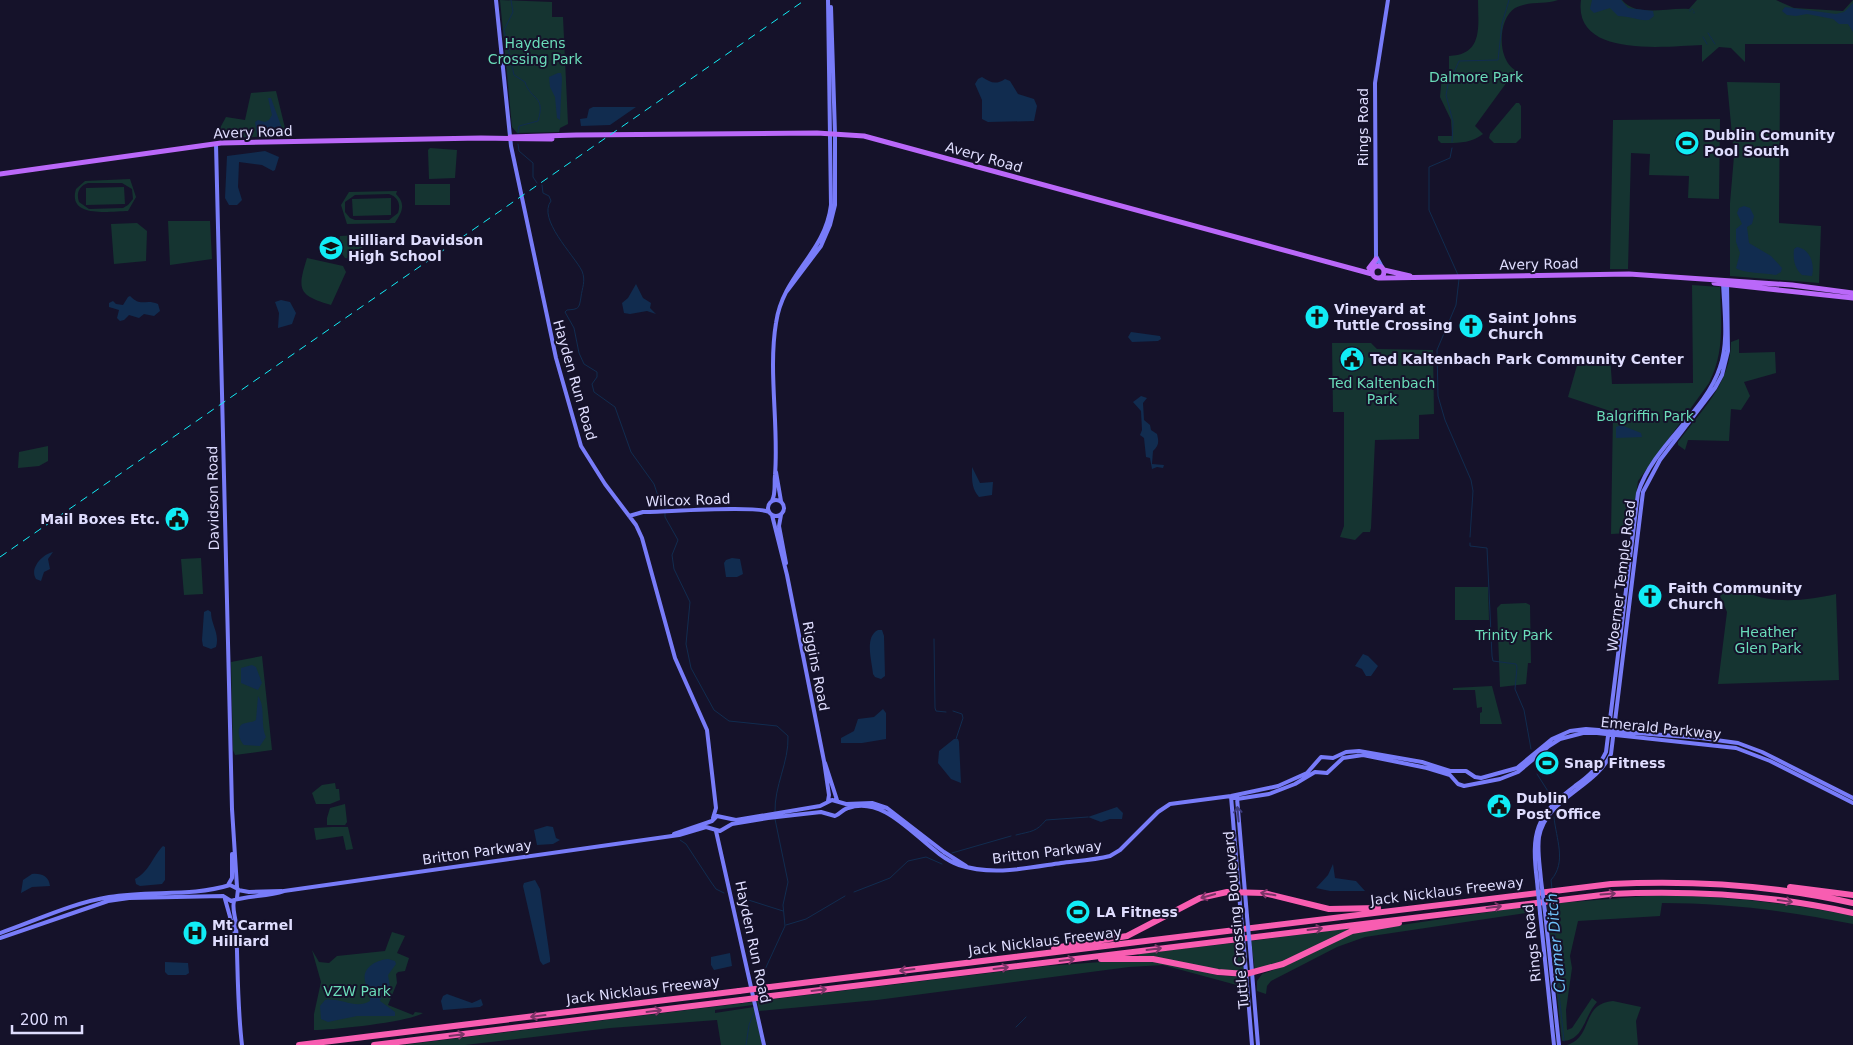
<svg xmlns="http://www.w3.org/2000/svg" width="1853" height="1045" font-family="'DejaVu Sans',sans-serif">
<rect width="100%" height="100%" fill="#15122a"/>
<path fill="#153431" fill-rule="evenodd" d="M 500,0 L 552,2 L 552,17 L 563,17 L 568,124 L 560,128 L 559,132 L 517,133 L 512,127 Z
M 1478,0 L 1558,0 C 1544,5 1531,0 1515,8 C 1495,21 1497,72 1525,73 L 1507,82 L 1475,126 L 1483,134 C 1470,144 1456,143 1441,143 L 1438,140 L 1438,136 L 1452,136 L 1451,120 L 1440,97 L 1442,75 L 1449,75 L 1449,56 C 1484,55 1478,25 1478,0 Z
M 1581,0 L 1622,0 C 1637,18 1667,7 1689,9 L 1697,0 L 1776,0 L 1794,8 L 1843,11 L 1853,0 L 1853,44 L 1745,44 L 1745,62 L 1731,48 L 1719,47 L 1702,62 L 1702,45 C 1667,46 1573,59 1581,0 Z
M 1727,82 L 1780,83 L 1779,223 L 1821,226 L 1819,283 L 1730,276 L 1730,203 L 1734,156 Z
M 276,91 L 287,136 L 220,138 L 220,128 L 226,117 L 245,120 L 251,93 Z
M 1516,103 L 1519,103 L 1521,106 L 1521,138 L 1516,143 L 1494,143 L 1489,138 L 1490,134 Z
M 1720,119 L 1719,199 L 1688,198 L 1689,176 L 1649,175 L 1650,154 L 1631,153 L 1628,269 L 1610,269 L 1613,120 Z
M 430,148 L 457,150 L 455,178 L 429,179 L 428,150 Z
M 130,179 L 136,197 L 128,211 C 111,211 67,219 76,189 L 85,181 ZM 88,183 L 122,183 L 132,189 L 133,199 L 128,205 L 123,208 L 89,209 L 79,202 C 76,193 79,186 88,183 Z
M 415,184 L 450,184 L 450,205 L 415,205 Z
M 124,187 L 125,204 L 86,205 L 86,188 Z
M 397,191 L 396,194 C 407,205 401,213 395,223 L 347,224 L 341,205 L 349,192 ZM 389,194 C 398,197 401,204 398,213 L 389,220 L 355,220 L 350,218 L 345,212 L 345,202 L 355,195 Z
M 391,198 L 391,215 L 353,216 L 352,199 Z
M 168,221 L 210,221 L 212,259 L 170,265 Z
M 137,223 L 147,231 L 146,261 L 114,264 L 111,224 Z
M 361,235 L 363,257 L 357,260 L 345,258 L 338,248 L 340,236 Z
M 307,258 L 343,266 L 346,272 L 331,305 C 298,295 297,290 307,258 Z
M 1692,285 L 1720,287 C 1721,322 1725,351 1709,383 L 1638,481 L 1631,533 L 1611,534 L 1613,412 L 1568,397 L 1580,355 L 1610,356 L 1612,384 L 1693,383 Z
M 1739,339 L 1739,353 L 1775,352 L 1776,373 L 1744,382 L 1750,396 L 1741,410 L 1731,409 L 1729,441 L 1688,440 L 1685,450 L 1678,445 L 1678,442 C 1701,411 1731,383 1731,342 Z
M 1332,343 L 1371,343 L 1377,349 L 1433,350 L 1434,414 L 1419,415 L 1419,439 L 1375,440 L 1371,528 L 1370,532 L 1363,532 L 1355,540 L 1340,537 L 1344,526 L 1344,412 L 1333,412 Z
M 48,446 L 48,461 L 39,466 L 18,468 L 19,452 Z
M 201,558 L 203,594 L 184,595 L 181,559 Z
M 1735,583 C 1757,607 1807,601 1836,594 L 1839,680 L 1718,684 L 1727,612 L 1720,596 Z
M 1455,587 L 1488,587 L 1489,620 L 1455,620 Z
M 1526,603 L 1530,605 L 1531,663 L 1528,663 L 1526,684 L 1500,687 L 1497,608 L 1501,604 Z
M 262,656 L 272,750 L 235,755 L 233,750 L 231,662 Z
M 1492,686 L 1502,724 L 1480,724 L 1480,713 L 1482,712 L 1482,707 L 1477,708 L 1475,690 L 1453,690 L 1453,688 Z
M 335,783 L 336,789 L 339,789 L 340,800 L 330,804 L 316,804 L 312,793 L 322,785 Z
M 345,804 L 347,822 L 345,825 L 327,825 L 327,818 L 330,808 Z
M 332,827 L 348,827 L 353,849 L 346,850 L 343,836 L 316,840 L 314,828 Z
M 1659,895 C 1725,896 1788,903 1853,916 L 1853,924 C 1789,911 1727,903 1662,903 L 1660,916 L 1578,921 L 1570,956 L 1572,968 L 1566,1010 L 1567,1030 L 1572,1028 L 1592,998 L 1597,1002 C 1584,1016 1584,1041 1562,1041 L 1547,904 Z
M 1536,905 L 1533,912 L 1365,937 L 1337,947 L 1271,981 L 1267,986 L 1266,994 L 1257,991 L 1257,981 L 1262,974 L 1279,968 L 1354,932 Z
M 1350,928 L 1349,931 L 1294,958 L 1255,971 L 1251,941 Z
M 392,932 L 405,936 L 397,953 L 409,958 L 405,971 L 398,972 L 396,974 L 397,983 L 388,1005 L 413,1015 L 415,1012 L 423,1013 C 409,1022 333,1030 314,1030 L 314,1014 L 321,982 L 312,950 L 319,962 L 329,963 L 337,956 L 385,951 Z
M 1242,942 L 1244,972 L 1227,971 L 1139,956 L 1138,954 Z
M 1128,960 C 1158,960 1188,969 1217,975 C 1225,977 1233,975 1241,978 L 1244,987 L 1163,965 L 1129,967 L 877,1000 L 759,1011 L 757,1001 L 1047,966 Z
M 1613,1001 L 1641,1007 L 1636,1021 L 1638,1045 L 1567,1045 C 1594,1037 1580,1004 1613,1001 Z
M 753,1002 L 753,1005 L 715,1010 L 715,1013 L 754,1007 L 762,1045 L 721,1045 L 717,1020 L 610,1028 L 465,1045 L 402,1045 Z"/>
<path fill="#112c4f" d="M 1592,0 L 1621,0 L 1628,8 L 1653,11 L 1654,16 L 1649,20 C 1638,21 1630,16 1618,16 L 1610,8 L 1594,13 L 1590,9 Z
M 1853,3 L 1853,32 L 1848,24 L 1839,24 L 1833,19 L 1807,14 L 1796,16 L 1787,15 L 1782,11 L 1785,7 L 1836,14 L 1844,12 Z
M 558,73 L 561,73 L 562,78 L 560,120 L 557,118 L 555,97 L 550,87 L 549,77 Z
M 982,77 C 991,83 996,85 1005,79 L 1010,81 L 1018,94 L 1034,99 L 1037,106 L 1034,121 L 988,122 L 982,119 L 982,100 L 975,84 L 978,79 Z
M 268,98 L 271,98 L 284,134 L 257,135 L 255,122 L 258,120 L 265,122 L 269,120 L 272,115 Z
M 593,107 L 636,107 L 610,125 L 581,126 L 580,119 L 587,118 L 589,109 Z
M 265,151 L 279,157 L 275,170 L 273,171 L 262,165 L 239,162 L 238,187 L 242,200 L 237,205 L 229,205 L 225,198 L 227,156 Z
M 1744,206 L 1750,208 L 1754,216 L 1752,224 L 1747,227 L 1749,243 L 1771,256 L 1782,268 L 1781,272 L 1776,275 C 1765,273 1742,273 1736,268 L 1740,253 L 1736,242 L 1736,229 L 1742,224 L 1737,213 L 1739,208 Z
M 1797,247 C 1810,249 1815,264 1812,276 L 1802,275 C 1794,268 1793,259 1794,249 Z
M 636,284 L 643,298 L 651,303 L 650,308 L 656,314 L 647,311 L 630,314 L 624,313 L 622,303 L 628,298 Z
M 130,296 C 142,308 145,298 158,304 L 160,311 L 154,316 L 144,314 L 139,318 L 129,315 L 124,320 L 120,321 L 117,318 L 119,310 L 109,307 L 109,303 L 113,301 L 116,304 L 123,305 L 128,297 Z
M 281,300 L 290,302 L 296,313 L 292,324 L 278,328 L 279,313 L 275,302 Z
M 1131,332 L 1160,336 L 1161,339 L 1158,341 L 1132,342 L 1128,337 Z
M 1141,396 L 1147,398 L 1143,403 L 1144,420 L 1150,425 L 1151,430 L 1157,434 C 1159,442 1159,445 1153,451 L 1152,464 L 1164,465 L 1163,468 L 1157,467 L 1152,469 L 1150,458 L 1146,457 L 1144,438 L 1140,435 L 1142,430 L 1141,411 L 1133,402 Z
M 1621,425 L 1641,433 L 1642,437 L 1616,438 L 1616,427 Z
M 972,467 L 980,483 L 993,482 L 992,495 L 979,497 C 971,488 972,478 972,467 Z
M 53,552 L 48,559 L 50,569 L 44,572 L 41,581 L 36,579 C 29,568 43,554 53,552 Z
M 732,558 L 740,559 L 743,574 L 737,577 L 726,577 L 724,563 L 726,560 Z
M 208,610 L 211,612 C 211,625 220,633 216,647 L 211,649 L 203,646 L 202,640 L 204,612 Z
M 878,630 L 882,630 L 884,636 L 885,676 L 881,679 L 875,677 L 873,674 C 872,661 864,637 878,630 Z
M 1363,654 L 1368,656 L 1378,666 L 1371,676 L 1366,676 L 1362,669 L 1355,666 Z
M 252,665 L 256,667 L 262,683 L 258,690 L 241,683 L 241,668 Z
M 258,696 C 266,707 260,724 266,737 L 260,746 L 244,745 C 240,741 236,731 241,725 C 244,722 252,723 256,720 Z
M 883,709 L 886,713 L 886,739 L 862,743 L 841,743 L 841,738 L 854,731 L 858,719 L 874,717 Z
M 954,739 L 958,739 L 959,742 L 961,783 L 951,779 L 938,763 L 939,751 Z
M 1117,807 L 1123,813 L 1122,819 L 1110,819 L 1101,822 L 1088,817 Z
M 547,826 L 553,827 L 556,838 L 560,840 L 553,844 L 537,845 L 534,830 Z
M 163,846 L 165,847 L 165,880 L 162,884 L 140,886 L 136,884 L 135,879 C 150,871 152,857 163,846 Z
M 1333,864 L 1335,878 L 1356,881 L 1365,891 L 1330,891 L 1316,888 L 1328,875 Z
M 32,874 C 41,873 49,876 50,886 L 32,887 L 21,893 L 23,880 Z
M 535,880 L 540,889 L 550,958 L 550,962 L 543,965 L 540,961 L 523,886 L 524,883 Z
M 730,953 L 732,966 L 714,970 L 711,965 L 711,957 Z
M 388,959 L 395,961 L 396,964 L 388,975 L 390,987 L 382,995 L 380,1001 L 395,1012 L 395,1016 L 357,1016 L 328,1022 L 321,1019 L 320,1006 L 325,1000 C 341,997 355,1010 370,1001 C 370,994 366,988 365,981 C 362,967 377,960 388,959 Z
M 165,962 L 188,963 L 189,973 L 186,975 L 168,975 L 165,972 Z
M 447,994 L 472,1003 L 481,999 L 483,1005 L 480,1007 L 443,1010 L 441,1001 L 443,996 Z"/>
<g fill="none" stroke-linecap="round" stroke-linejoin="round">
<path stroke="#112c4f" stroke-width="1" d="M 511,0 L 513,12 L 504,30 L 514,75 L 525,82 C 531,101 546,95 538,121 L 519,126 L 518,133
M 1692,9 L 1693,10
M 1690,10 L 1690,11
M 1694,12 L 1694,13
M 1708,33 L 1715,44
M 1703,37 L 1707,44
M 1452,142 L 1453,122 L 1446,95 L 1449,80 L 1453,75 L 1459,61 L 1498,60 L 1502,24 L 1509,0
M 518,144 L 519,151 L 533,163 L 533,177 L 537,183
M 1452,148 L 1450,158 L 1429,167 L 1429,210 L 1458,275
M 542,185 L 543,193 L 549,196 L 551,201 C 537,219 574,255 582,271 C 586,281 582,288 581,297 C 579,309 579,309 567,310 L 565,312 L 574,328 L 579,353 L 584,364 L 597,372 L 597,377 L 592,384 L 594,392 L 615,407 L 631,452 L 654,484 L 658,496 L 666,503 L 666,509
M 1459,279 L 1456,305 L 1437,350 L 1438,396 L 1445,420 L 1471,480 L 1473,491 L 1470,537
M 665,513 L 665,517 L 678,540 L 672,555 L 674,569 L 690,602 L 686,644 L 691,668 L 714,710 L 729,721 L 777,726 L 788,736 C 789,763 774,785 775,813
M 1470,543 L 1470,546 L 1487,548 L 1492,656 L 1493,661 L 1516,664 L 1517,667 L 1515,689 L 1524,710 L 1531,749
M 934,639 L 935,708 L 936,711 L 946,712
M 953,711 L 962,714 L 963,718 L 956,739
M 1537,774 L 1551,796
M 1016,835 C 1032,831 1036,832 1046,820 L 1088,817
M 680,840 L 686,844 L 711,882 L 716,889 L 724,893
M 952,853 L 1011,836
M 1552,889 L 1551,880 C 1567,862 1556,839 1554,817
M 854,892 L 890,878 L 908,861 L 926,857 L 942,864
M 739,897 L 783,911
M 1554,903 L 1557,974 L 1564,1041
M 786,925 L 806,919 L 845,896
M 761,986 L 762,976 L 785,926 L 783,905 L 788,882 L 775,819
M 1016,1027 L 1026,1017
M 746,1045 L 749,1025 L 755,1011"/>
<path stroke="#787cf9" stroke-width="4" d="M 496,0 L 511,146 L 556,358 L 581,446 L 605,484 L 636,525 L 642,538 L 675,658 L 707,730 L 716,808 L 713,818
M 216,144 L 232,809 L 237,887
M 1376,256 L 1375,83 L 1388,0
M 1375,267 L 1376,256 L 1382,267
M 787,291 L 821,246 L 830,225 L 835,205 L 835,134 L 831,7
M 776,472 L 781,501
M768 508a8 8 0 1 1 16 0a8 8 0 1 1-16 0Z
M 772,501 C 776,493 774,484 775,475 C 779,426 768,371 776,323 C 783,274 825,254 831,205 L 828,0
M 772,515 L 787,575 L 824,761 L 829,795 L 828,801
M 781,515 L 779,526 L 786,563
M 629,516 L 643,512 C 664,512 756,505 769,512
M 825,763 L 837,800
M 1231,796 L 1237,799 L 1269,794 L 1295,784 L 1315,772 L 1327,773 L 1343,758 L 1363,755 L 1427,768 L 1450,775 L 1458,784 L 1464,786 L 1500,779 L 1518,772 L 1549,746 L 1560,739 L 1583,733 L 1597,733 L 1736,748 L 1770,761 L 1853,803
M 1231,796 L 1241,917
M 1237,798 L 1247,916
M 716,831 L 764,1045
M 674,834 L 712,821 L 717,816 L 736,820 L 820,806 L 832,800 L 846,804 L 872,803 L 887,808 L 944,852 L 966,866
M 1541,880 C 1540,866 1537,851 1539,837 C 1546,798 1595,788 1611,754 L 1643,492 L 1660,460 L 1715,388 L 1722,375 L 1728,351 L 1727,282
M 1537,881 C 1531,832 1535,816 1575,786 C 1589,776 1599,767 1606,752 L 1638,493 C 1653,445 1705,413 1720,367 C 1729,342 1724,309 1723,282
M 228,885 L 232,878 L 232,854
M 238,890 L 249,892 L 282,891
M 223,896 L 231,901 C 248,895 267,897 284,891 L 679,835 L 706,827 L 720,831 L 732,824 L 768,818 L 821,812 L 835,816 C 840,814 843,809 848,808 C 890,793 924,853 959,865 C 992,876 1027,868 1061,863 C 1077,861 1094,860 1110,856 L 1120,850 L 1158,812 L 1170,804 L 1231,796 L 1278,786 L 1307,773 L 1321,757 L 1333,758 L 1346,752 L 1359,751 L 1422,762 L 1450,771 L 1466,771 L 1475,777 L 1481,778 L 1517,768 L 1552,739 L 1570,731 L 1586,729 L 1701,738 L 1738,743 L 1762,752 L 1853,798
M 225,899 L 234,931
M 234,901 C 232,909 235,915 236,924 C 238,964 237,1004 242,1045
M 1545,912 L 1559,1045
M 1540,913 L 1554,1045
M 0,933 C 35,921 72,903 109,897 C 150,890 191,897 230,885 L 238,889 L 237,898
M 0,938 L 108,901 L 129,898 L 223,896
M 1244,948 L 1252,1045
M 1250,948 L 1258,1045"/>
<path stroke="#ba68f9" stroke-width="5" d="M 510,137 L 576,135 L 817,133 L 864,136 L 1372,274
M 0,174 L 221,143 L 481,138 L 552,139
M1372 272a6 6 0 1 1 12 0a6 6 0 1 1-12 0Z
M 1369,268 L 1376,259
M 1384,270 L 1410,276
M 1381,278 L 1629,274 L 1792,285 L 1853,293
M 1714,283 L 1853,298"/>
<path stroke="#f85db1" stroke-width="6" d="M 1790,887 L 1853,895
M 1054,948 L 1127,936 L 1200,898 L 1227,892 L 1264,893 L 1329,909 L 1378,908
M 1101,959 L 1153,959 L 1218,972 L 1246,974 L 1283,964 L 1352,931 L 1399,923
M 770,987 L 1611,884 C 1692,880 1773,885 1853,903
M 771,996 L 1610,894 C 1692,890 1773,895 1853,913
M 299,1045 L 739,991
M 374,1045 L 741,1000"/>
<path stroke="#11ecf5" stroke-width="1" stroke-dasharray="8 6" stroke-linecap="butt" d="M 0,557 L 805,0"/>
<path stroke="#787cf9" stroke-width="4" d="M 1541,880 L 1545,912
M 1537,881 L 1540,913
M 1247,916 L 1250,948
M 1241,917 L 1244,948"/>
<path stroke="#f85db1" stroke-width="6" d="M 739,991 L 770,987
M 741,1000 L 771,996"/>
</g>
<defs><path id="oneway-shaft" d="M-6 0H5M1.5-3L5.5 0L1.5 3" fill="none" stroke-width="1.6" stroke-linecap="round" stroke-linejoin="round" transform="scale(1.25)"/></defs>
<use stroke="#3d3c7d" href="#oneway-shaft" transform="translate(1238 814) rotate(-95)"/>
<g stroke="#7b3467">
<use href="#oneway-shaft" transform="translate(1268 894) rotate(-170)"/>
<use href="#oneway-shaft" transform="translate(1608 894) rotate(-4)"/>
<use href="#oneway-shaft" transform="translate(1208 896) rotate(164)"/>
<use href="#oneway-shaft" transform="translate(1785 901) rotate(8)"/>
<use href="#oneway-shaft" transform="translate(1494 907) rotate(-7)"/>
<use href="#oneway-shaft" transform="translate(1315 929) rotate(-7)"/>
<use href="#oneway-shaft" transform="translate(1154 949) rotate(-7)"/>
<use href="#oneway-shaft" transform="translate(1067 960) rotate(-7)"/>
<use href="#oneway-shaft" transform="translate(1001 968) rotate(-7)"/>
<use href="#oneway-shaft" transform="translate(907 970) rotate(173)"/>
<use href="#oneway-shaft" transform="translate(819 990) rotate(-7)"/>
<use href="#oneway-shaft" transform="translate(654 1011) rotate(-7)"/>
<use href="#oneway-shaft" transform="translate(538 1016) rotate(173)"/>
<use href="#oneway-shaft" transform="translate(457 1035) rotate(-7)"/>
</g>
<defs>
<symbol id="stadium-disc" viewBox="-11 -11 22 22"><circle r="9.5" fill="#11ecf5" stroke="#15122a"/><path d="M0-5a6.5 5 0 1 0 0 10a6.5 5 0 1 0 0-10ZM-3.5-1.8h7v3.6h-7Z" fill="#111"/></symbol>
<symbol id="school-disc" viewBox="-11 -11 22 22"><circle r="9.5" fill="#11ecf5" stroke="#15122a"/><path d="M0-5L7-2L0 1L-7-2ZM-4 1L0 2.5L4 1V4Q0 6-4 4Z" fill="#111"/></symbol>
<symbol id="church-disc" viewBox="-11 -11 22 22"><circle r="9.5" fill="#11ecf5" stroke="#15122a"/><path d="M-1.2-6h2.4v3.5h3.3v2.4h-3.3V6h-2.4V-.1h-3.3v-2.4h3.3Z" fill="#111"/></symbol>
<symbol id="civic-disc" viewBox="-11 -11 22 22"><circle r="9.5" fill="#11ecf5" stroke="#15122a"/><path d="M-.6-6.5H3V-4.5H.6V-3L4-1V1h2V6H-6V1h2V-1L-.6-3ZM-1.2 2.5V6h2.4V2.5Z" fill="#111"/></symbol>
<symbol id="hospital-disc" viewBox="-11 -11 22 22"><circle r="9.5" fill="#11ecf5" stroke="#15122a"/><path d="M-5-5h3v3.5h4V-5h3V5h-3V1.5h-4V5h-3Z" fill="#111"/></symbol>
</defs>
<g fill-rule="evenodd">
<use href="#stadium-disc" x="1673" y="129" width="28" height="28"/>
<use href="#school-disc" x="317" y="234" width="28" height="28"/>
<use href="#church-disc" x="1303" y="303" width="28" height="28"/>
<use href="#church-disc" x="1457" y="312" width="28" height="28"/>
<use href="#civic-disc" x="1338" y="345" width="28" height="28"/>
<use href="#civic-disc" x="163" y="505" width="28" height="28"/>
<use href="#church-disc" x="1636" y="582" width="28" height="28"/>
<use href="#stadium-disc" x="1533" y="749" width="28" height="28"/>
<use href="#civic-disc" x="1485" y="792" width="28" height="28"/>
<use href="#stadium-disc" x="1064" y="898" width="28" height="28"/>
<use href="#hospital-disc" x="181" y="919" width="28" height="28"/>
</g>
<g text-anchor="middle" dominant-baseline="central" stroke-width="4" stroke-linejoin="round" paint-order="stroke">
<g font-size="14" fill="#6adcb9" stroke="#15122a">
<text x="535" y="43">Haydens<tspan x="535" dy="16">Crossing Park</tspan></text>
<text x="1476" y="77">Dalmore Park</text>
<text x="1382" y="383">Ted Kaltenbach<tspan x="1382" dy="16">Park</tspan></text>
<text x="1645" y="416">Balgriffin Park</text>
<text x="1768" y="632">Heather<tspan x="1768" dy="16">Glen Park</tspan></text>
<text x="1514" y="635">Trinity Park</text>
<text x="357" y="991">VZW Park</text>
</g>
<g font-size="14" fill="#dfddfe" stroke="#15122a">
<text transform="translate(1363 127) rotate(-90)">Rings Road</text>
<text transform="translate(253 132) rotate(-2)">Avery Road</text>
<text transform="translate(984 157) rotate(16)">Avery Road</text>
<text transform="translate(1539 264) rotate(-1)">Avery Road</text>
<text transform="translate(575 380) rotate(74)">Hayden Run Road</text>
<text transform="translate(213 498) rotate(-91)">Davidson Road</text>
<text transform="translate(688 500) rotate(-2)">Wilcox Road</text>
<text transform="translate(1621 576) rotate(-83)">Woerner Temple Road</text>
<text transform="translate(816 666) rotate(79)">Riggins Road</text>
<text transform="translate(1661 728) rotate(6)">Emerald Parkway</text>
<text transform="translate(477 852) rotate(-8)">Britton Parkway</text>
<text transform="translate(1047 852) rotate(-7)">Britton Parkway</text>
<text transform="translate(1447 891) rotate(-7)">Jack Nicklaus Freeway</text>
<text transform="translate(1236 920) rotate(-95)">Tuttle Crossing Boulevard</text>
<text transform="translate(1045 941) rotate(-7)">Jack Nicklaus Freeway</text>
<text transform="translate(753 942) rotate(78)">Hayden Run Road</text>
<text transform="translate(1532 943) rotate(-96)">Rings Road</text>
<text transform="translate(643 990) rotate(-7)">Jack Nicklaus Freeway</text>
</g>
<g font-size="14" font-weight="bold" fill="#dfddfe" stroke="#15122a" text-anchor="start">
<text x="1704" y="135">Dublin Comunity<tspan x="1704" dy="16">Pool South</tspan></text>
<text x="348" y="240">Hilliard Davidson<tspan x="348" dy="16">High School</tspan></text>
<text x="1334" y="309">Vineyard at<tspan x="1334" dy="16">Tuttle Crossing</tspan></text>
<text x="1488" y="318">Saint Johns<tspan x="1488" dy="16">Church</tspan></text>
<text x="1370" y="359">Ted Kaltenbach Park Community Center</text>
<text x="160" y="519" text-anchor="end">Mail Boxes Etc.</text>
<text x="1668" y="588">Faith Community<tspan x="1668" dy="16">Church</tspan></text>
<text x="1564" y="763">Snap Fitness</text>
<text x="1516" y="798">Dublin<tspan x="1516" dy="16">Post Office</tspan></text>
<text x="1096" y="912">LA Fitness</text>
<text x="212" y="925">Mt Carmel<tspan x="212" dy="16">Hilliard</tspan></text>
</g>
<g font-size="15" font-style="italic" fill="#6fc1f9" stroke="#15122a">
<text transform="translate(1556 943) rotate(-95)">Cramer Ditch</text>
</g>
</g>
<path d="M12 1025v8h70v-8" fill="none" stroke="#dfddfe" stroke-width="2.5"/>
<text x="20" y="1025" font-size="15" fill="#dfddfe" stroke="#15122a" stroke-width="4" paint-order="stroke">200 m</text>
</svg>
